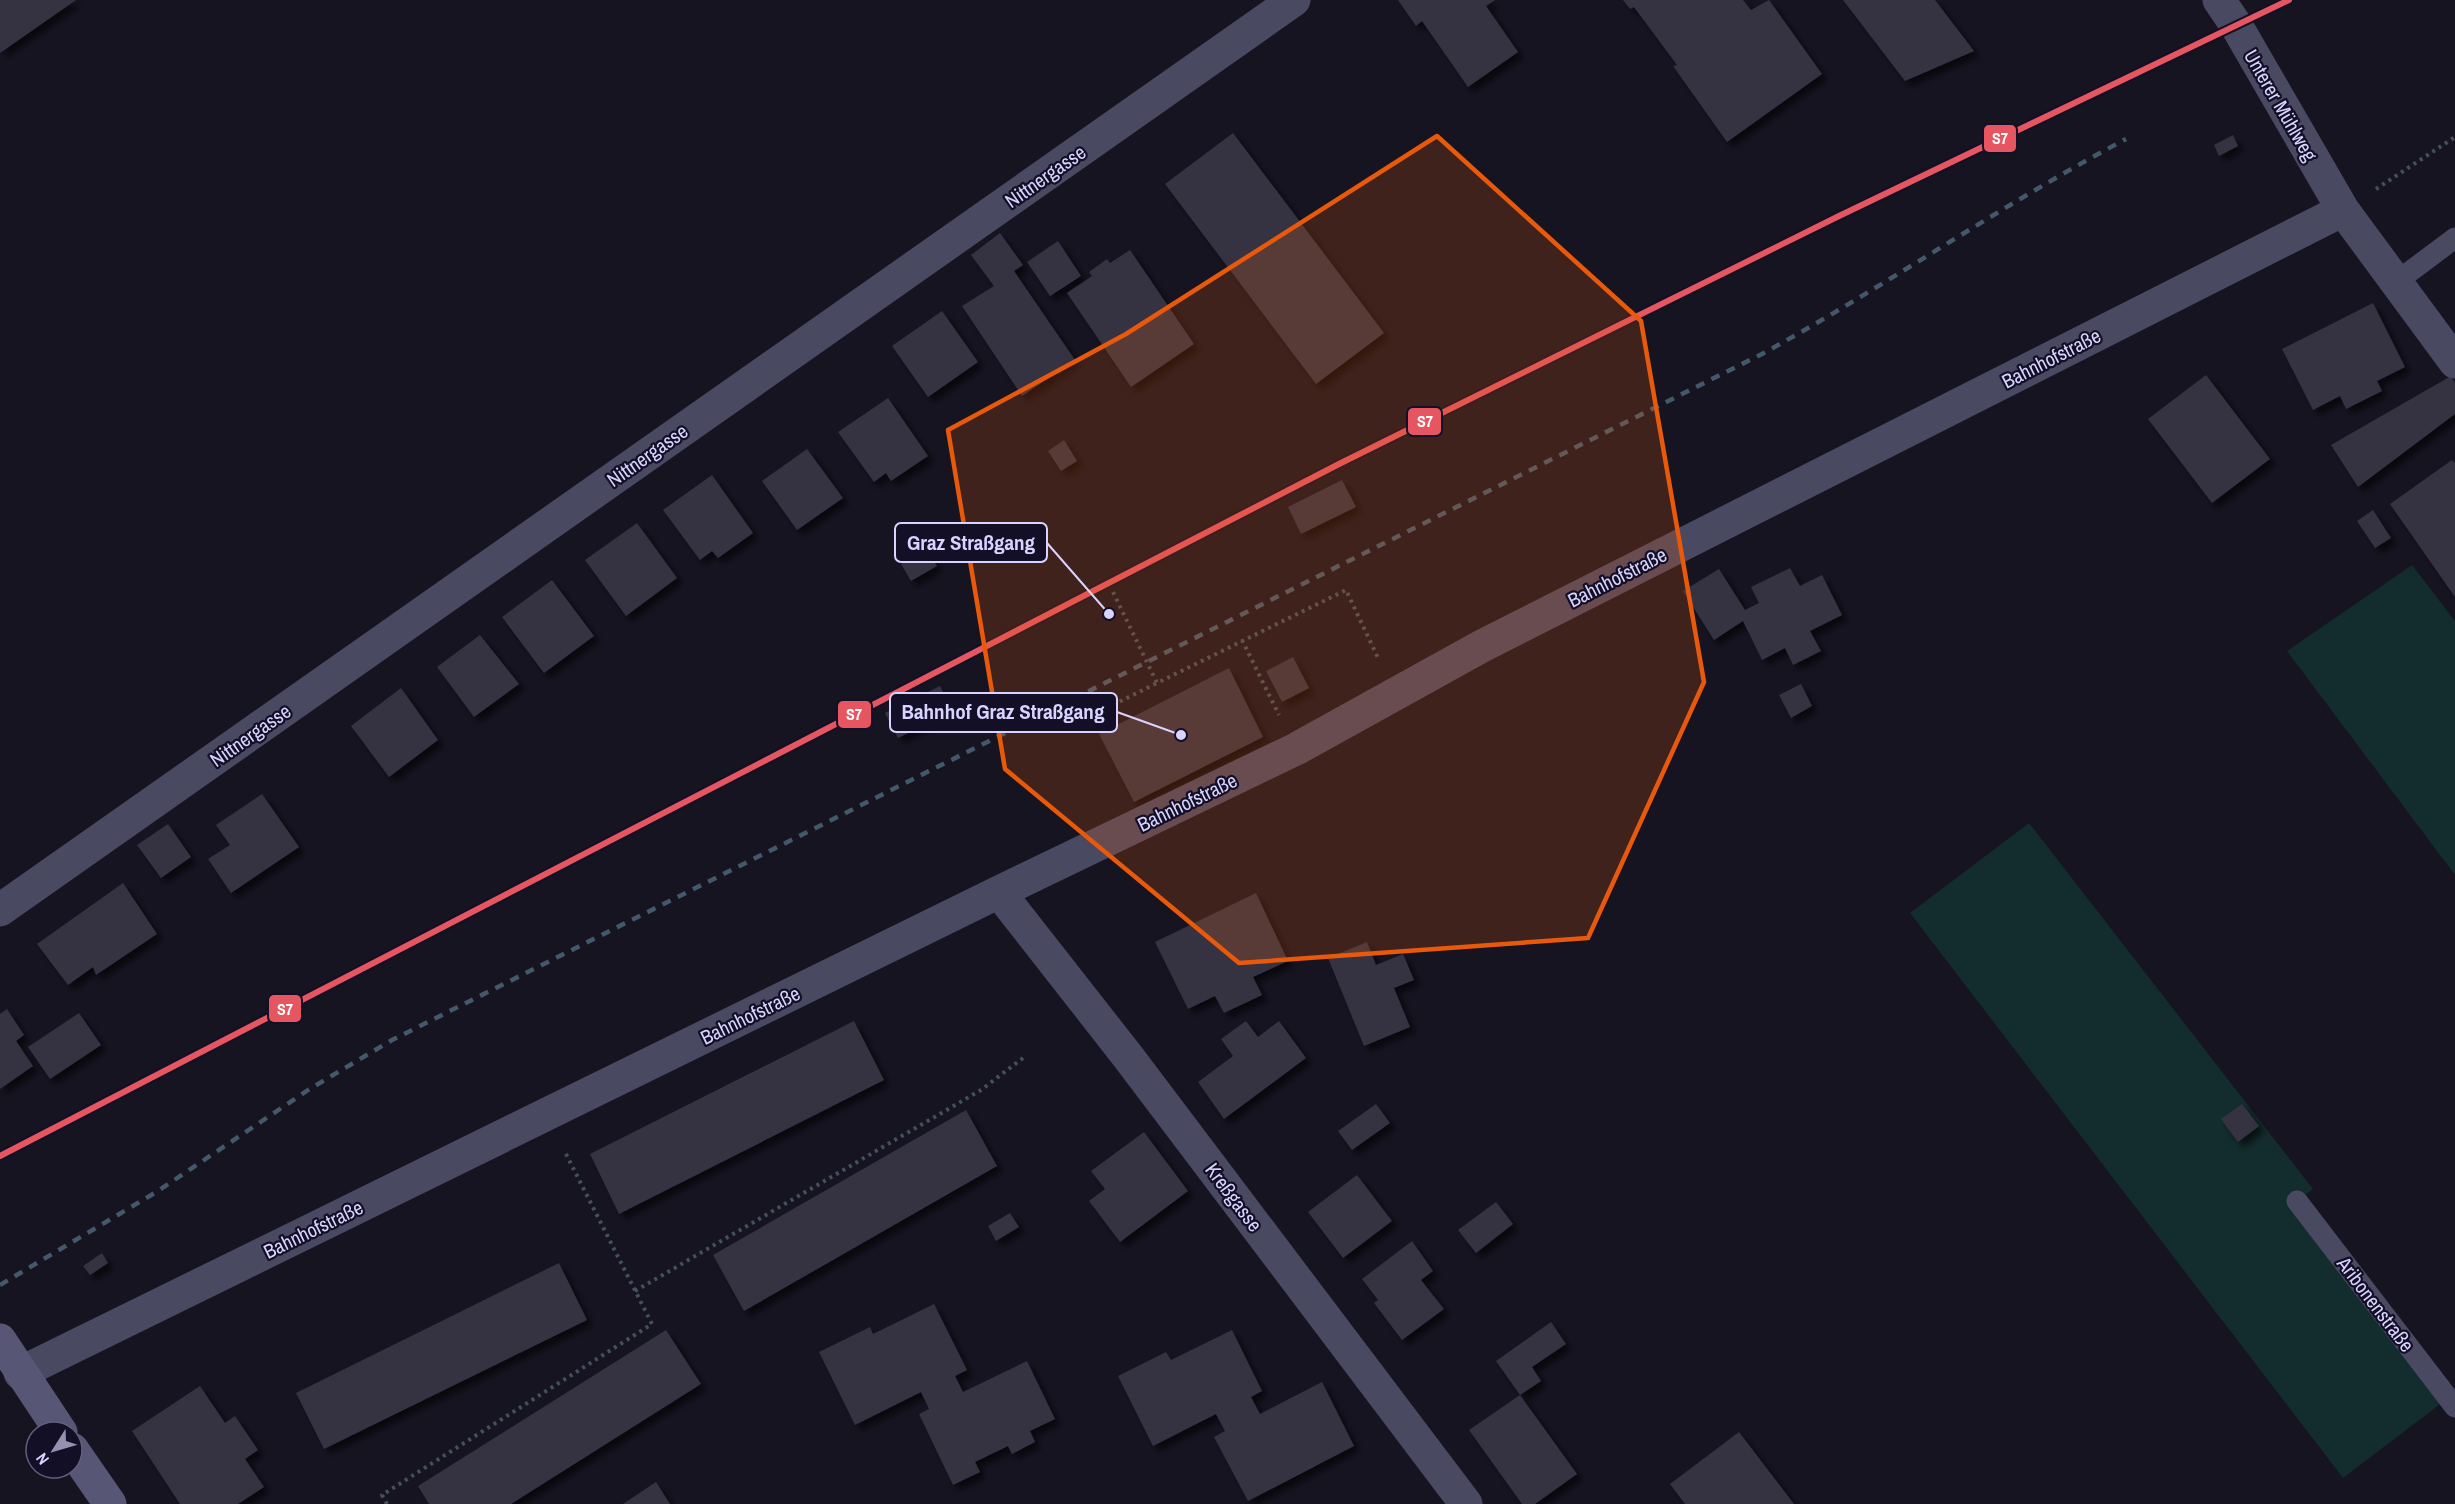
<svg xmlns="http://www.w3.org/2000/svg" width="2455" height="1504" font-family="'Archivo Narrow',sans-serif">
<defs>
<filter id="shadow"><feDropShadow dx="5.5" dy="5.5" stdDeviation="3" flood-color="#0009"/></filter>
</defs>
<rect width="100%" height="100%" fill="#161421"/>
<path fill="#132c2d" d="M 2412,565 L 2455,621 L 2455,875 L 2287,651 Z
M 2029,823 L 2313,1189 L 2293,1205 L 2443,1402 L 2343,1478 L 1910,913 Z"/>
<path fill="#343243" filter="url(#shadow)" d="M 0,0 L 76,0 L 0,53 Z
M 1398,0 L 1495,0 L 1486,6 L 1518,52 L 1468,87 L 1422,21 L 1416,26 Z
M 1623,0 L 1743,0 L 1751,10 L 1769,0 L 1822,74 L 1727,142 L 1673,66 L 1677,65 L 1634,7 L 1630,9 Z
M 1843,0 L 1935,0 L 1974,51 L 1905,81 Z
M 1233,133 L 1384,333 L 1316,384 L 1165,184 Z
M 2233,135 L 2238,146 L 2219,156 L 2214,145 Z
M 1000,233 L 1023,265 L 1014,271 L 1075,360 L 1022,396 L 962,306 L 994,286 L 971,255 Z
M 1058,241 L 1081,276 L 1050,296 L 1027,262 Z
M 1130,250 L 1194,344 L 1131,387 L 1067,293 L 1092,276 L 1089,272 L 1107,259 L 1110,263 Z
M 2373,303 L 2405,367 L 2377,381 L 2382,391 L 2346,409 L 2340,396 L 2313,410 L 2282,349 Z
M 942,311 L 978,362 L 928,397 L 892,346 Z
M 2206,375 L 2270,459 L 2212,503 L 2148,419 Z
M 2451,376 L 2455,383 L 2455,414 L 2358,487 L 2331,445 Z
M 888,398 L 928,456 L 891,481 L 886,473 L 874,482 L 838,432 Z
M 1064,440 L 1077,461 L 1061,471 L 1048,451 Z
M 807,449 L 843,498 L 797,530 L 762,481 Z
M 2452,460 L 2455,463 L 2455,597 L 2390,504 Z
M 712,475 L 753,533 L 718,558 L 712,551 L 700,560 L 663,510 Z
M 1342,480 L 1356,507 L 1301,534 L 1288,507 Z
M 2373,510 L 2391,538 L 2375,548 L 2357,521 Z
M 637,523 L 677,578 L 626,616 L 585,560 Z
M 927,550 L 937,566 L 911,581 L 901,564 Z
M 1790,568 L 1800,586 L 1822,575 L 1842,615 L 1810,631 L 1821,651 L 1793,665 L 1785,648 L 1762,660 L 1743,621 L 1714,640 L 1683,591 L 1719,569 L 1745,610 L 1759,603 L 1751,587 Z
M 552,580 L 594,636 L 544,673 L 502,617 Z
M 480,635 L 519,684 L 474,717 L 437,667 Z
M 1293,657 L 1309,688 L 1282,702 L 1266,671 Z
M 1229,668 L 1263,737 L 1134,802 L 1099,734 Z
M 1801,684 L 1812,706 L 1791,718 L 1779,695 Z
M 940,686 L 952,711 L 898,738 L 885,713 Z
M 401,688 L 438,740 L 389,777 L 351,726 Z
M 262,794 L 299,847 L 231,893 L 208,859 L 230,845 L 216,825 Z
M 168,824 L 191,857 L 161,878 L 137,845 Z
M 123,883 L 157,934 L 96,975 L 93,967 L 68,985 L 37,944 Z
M 1256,893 L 1288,961 L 1253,977 L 1262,995 L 1224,1013 L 1215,996 L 1188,1009 L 1155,942 Z
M 1367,942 L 1376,965 L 1403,954 L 1414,980 L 1394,988 L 1410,1027 L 1364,1046 L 1328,958 Z
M 7,1009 L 24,1035 L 16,1041 L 33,1066 L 0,1089 L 0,1014 Z
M 79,1013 L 101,1045 L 50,1079 L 28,1047 Z
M 854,1021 L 884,1080 L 619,1214 L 590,1154 Z
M 1246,1021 L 1258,1037 L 1279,1021 L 1306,1058 L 1224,1119 L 1198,1082 L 1233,1056 L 1221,1039 Z
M 1376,1104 L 1390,1123 L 1352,1150 L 1338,1131 Z
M 2242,1104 L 2259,1126 L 2238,1142 L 2221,1119 Z
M 966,1110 L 997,1166 L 744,1311 L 713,1255 Z
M 1144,1132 L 1188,1191 L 1120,1242 L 1089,1201 L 1105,1189 L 1091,1171 Z
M 1357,1175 L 1392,1221 L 1343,1258 L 1308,1212 Z
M 1496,1202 L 1513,1224 L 1476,1253 L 1458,1230 Z
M 1010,1213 L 1019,1227 L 996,1241 L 988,1226 Z
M 1412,1241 L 1433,1271 L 1421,1280 L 1444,1309 L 1402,1340 L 1374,1303 L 1378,1300 L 1362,1279 Z
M 102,1253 L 108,1263 L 90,1275 L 83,1266 Z
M 559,1263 L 587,1320 L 324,1449 L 296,1393 Z
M 934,1304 L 967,1370 L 955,1376 L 963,1392 L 1027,1361 L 1055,1419 L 1030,1431 L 1035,1442 L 1012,1454 L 1008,1446 L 975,1462 L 980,1472 L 953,1485 L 919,1414 L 929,1409 L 921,1392 L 855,1425 L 819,1352 L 870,1327 L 873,1334 Z
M 1551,1322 L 1566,1344 L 1532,1367 L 1541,1381 L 1520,1395 L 1577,1474 L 1535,1504 L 1522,1504 L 1469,1430 L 1520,1395 L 1496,1361 Z
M 666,1330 L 701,1384 L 511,1504 L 429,1504 L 418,1486 Z
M 1232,1330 L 1262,1391 L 1251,1397 L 1260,1414 L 1322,1382 L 1354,1446 L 1248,1501 L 1214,1437 L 1225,1431 L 1216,1414 L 1153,1446 L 1118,1376 L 1166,1352 L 1171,1360 Z
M 200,1386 L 225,1423 L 235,1416 L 258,1450 L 245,1459 L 264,1487 L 238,1504 L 180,1504 L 132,1431 Z
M 1739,1432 L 1794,1504 L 1685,1504 L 1670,1484 Z
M 656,1482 L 670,1504 L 623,1504 Z"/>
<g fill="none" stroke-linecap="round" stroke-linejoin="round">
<path stroke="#44505f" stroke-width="4" stroke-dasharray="3 4.5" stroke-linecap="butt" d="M 2376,189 L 2455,137
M 1113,592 L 1157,683 L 1346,590 L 1379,660
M 1242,640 L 1279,715
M 1093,715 L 1157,683
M 635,1291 L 981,1090 L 1023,1058
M 387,1504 L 382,1495 L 652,1324 L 564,1150"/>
<path stroke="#4a4962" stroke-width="21" d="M 2396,282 L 2455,238
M 2297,1201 L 2455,1407"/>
<path stroke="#4a4962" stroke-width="33" d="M 2219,0 L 2236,25 L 2343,210 L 2455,362
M 999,892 L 1129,1058 L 1466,1504
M 0,910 L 1294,0
M 20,1373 L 999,892 L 1296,749 L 1482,646 L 2343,210"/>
<path stroke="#575674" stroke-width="33" d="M 0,1340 L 61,1432
M 72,1449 L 110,1504"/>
<path stroke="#43596b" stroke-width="4.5" stroke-dasharray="9 8" stroke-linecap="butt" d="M 0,1285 L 158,1191 L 308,1090 L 392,1040 L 1762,354 C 1886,286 2001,205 2126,139"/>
<defs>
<path id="rail-1" d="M 0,1156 L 1339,464 L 1839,216 L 2289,0"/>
</defs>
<use href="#rail-1" stroke="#130f26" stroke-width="10"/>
<use href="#rail-1" stroke="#e55660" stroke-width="6"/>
</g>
<path fill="#e8590c" fill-opacity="0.2" stroke="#e8590c" stroke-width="4.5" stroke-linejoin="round" d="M 1437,136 L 1641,321 L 1704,682 L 1588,938 L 1239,963 L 1005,769 L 948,430 L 1126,334 Z"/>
<g text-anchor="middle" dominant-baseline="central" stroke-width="4.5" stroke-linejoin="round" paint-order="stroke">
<g font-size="20" fill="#d9d4ff" stroke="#130f26">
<text transform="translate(2281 105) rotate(60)">Unterer Mühlweg</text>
<text transform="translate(1045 176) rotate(-35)">Nittnergasse</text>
<text transform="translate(2051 358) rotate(-27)">Bahnhofstraße</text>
<text transform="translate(647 455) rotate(-35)">Nittnergasse</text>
<text transform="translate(1617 577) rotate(-27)">Bahnhofstraße</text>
<text transform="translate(250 735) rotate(-35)">Nittnergasse</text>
<text transform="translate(1187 802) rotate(-26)">Bahnhofstraße</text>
<text transform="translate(750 1015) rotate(-26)">Bahnhofstraße</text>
<text transform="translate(1234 1197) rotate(53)">Kreßgasse</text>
<text transform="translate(313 1229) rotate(-26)">Bahnhofstraße</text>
<text transform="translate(2376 1304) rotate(53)">Aribonenstraße</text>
</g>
</g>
<path fill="none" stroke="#d9d4ff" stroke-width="2" d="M1109 614L1047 543M1181 735L1117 712"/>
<g fill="#d9d4ff" stroke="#130f26" stroke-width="2">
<circle cx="1109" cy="614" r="6"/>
<circle cx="1181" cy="735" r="6"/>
</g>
<g fill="#130f26" stroke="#d9d4ff" stroke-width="2">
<rect x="895" y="523" width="152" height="39" rx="6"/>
<rect x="890" y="693" width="227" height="39" rx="6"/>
</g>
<g font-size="21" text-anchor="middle" font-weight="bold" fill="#d9d4ff">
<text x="971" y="550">Graz Straßgang</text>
<text x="1003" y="719">Bahnhof Graz Straßgang</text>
</g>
<g stroke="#130f26" stroke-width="2">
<rect x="1983" y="124" width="34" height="29" rx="6" fill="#e55660"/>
<rect x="1407" y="407" width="35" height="29" rx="6" fill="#e55660"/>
<rect x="837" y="700" width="35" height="29" rx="6" fill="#e55660"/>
<rect x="268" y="994" width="34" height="29" rx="6" fill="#e55660"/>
</g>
<g font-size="16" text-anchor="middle" font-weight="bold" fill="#fff">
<text x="2000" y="144">S7</text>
<text x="1425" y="427">S7</text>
<text x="854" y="720">S7</text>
<text x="285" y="1015">S7</text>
</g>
<g transform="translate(54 1450) rotate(233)"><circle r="28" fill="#130f26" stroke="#625e7d" stroke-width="1.5"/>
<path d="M0-4.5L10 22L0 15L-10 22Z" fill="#9591b1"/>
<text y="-9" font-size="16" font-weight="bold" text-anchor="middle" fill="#d9d4ff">N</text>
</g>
</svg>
